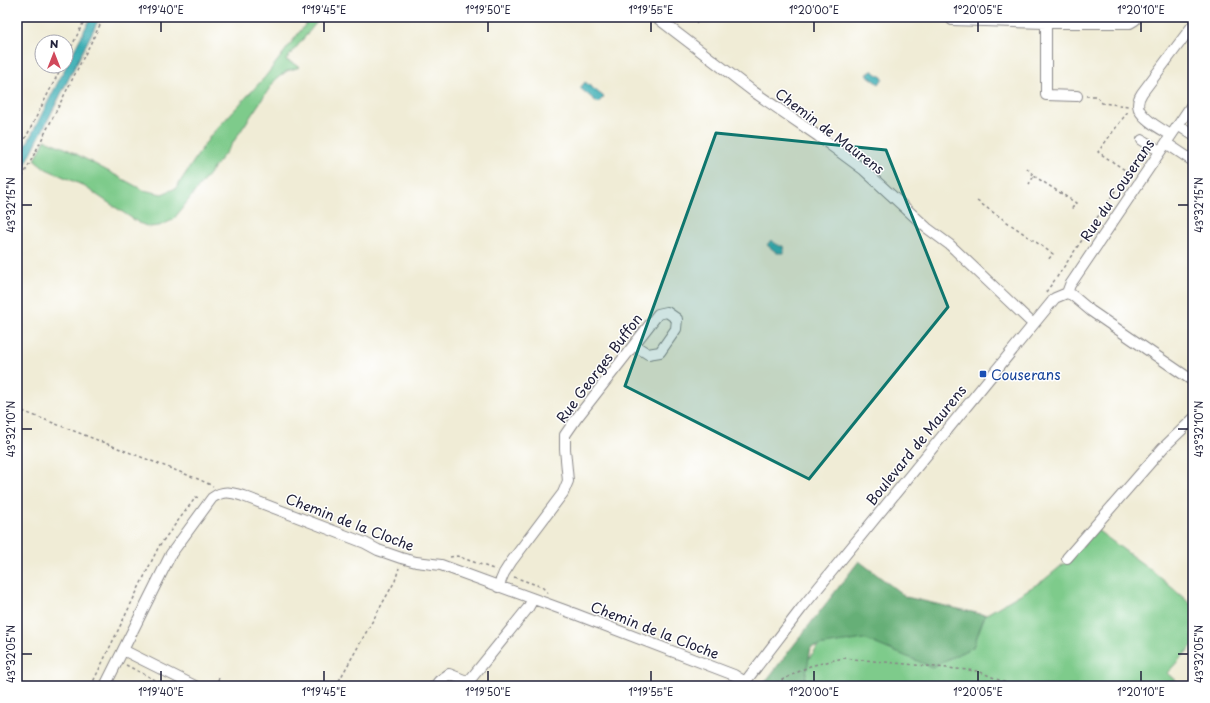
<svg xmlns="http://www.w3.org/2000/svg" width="1210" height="703" font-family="'Playpen Sans',sans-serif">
<rect width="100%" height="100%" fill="#fff"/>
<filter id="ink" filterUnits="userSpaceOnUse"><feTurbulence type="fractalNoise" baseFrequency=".025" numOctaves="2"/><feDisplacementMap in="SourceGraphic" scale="8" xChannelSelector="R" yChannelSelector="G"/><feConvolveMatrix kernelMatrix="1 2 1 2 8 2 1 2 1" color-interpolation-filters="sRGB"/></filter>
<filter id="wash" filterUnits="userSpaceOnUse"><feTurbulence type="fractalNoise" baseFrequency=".012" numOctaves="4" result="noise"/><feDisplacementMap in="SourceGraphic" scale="16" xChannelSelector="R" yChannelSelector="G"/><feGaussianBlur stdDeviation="0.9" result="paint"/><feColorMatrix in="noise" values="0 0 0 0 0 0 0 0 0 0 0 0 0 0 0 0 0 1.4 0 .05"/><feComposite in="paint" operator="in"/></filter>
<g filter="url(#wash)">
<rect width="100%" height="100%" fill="#f0ecd6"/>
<path fill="#7ecb8b" stroke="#507663" d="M 311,17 L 321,17 L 286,60 L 300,67 L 287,71 L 275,80 L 230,147 L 173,220 L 159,226 L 149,227 L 139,223 L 82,185 L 46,169 L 35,160 L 45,140 L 65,148 L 143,190 L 162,194 L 176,188 L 211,135 L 265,77 Z
M 1097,530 L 1155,573 L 1193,606 L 1193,645 L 1167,673 L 1181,686 L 789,686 L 856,594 L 985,615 L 1044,580 L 1067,561 Z"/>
<path fill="#66af77" stroke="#446859" d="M 859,561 L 906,597 L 985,615 L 973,647 L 932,667 L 864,639 L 811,647 L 805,679 L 812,686 L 762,686 Z"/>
<path fill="#3badb3" stroke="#2e6877" d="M 91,17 L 100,17 L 17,181 L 17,163 Z
M 871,70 L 883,78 L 879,84 L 867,75 Z
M 585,82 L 604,97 L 598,103 L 580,88 Z
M 771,240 L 779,246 L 783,246 L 784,253 L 777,253 L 767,245 Z"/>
</g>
<g filter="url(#ink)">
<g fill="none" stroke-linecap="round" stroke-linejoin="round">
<defs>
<path id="minor" d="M 656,17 L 754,92 L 818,136 L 864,170 L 927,228 L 950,245 L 1033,324
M 952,17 L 952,20 L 1046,23 L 1130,23 L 1135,20 L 1137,17
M 1046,23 L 1046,95 L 1077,96
M 1178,125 L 1193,135
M 1171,135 C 1161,129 1139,118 1138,105 C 1138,101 1140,96 1142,93 L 1193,25
M 1142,140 L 1160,151
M 1166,143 L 1193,161
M 1067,293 L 1070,285 L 1193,103
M 1067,558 L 1163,448 L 1193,419
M 498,587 L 504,573 L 511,562 L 563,493 L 568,481 L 565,449 L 565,435 L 576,419 L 658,314 L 667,312 L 677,319 L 676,329 L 660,352 L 648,354 L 634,345
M 123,650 L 195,686
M 105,686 L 171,554 L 212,498 C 223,490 230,492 243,496 L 365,543 L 378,550 L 401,558 L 416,562 L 441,565 L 575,614 L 734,675 L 745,682
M 435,686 L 439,681 L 449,674 L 469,682
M 465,686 L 528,608 L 533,599
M 742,686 L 801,609 L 1055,298 L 1067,293 L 1072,295 L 1091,311 L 1193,381"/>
</defs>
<use href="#minor" stroke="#898788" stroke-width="12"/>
<path stroke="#898788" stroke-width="1.5" stroke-dasharray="3 3" stroke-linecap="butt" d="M 696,24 L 700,17
M 66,58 L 86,17
M 1086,96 L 1096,96 L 1102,103 L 1128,106
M 17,155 L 62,66
M 1027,168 L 1034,176 L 1029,184
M 1034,176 L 1076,203 L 1070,211
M 17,188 L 104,17
M 977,201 L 1053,254 L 1047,261
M 1046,292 L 1057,277 L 1128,172 L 1098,152 L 1129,110
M 17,409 L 198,479 L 213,486
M 450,557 L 457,556 L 496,570
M 514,577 L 542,587 L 548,593
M 126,665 L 167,686
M 757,682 L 763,685 L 772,685
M 91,686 L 159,546 L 196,497 L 199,498
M 215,686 L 219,678
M 287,686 L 289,682 L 299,686
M 336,686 L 395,581 L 399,568
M 771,686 L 772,685 L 810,666 L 843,658 L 978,671 L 1013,686"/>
<use href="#minor" stroke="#fff" stroke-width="10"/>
</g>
</g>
<path fill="#0f766e" fill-opacity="0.2" stroke="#0f766e" stroke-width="3" stroke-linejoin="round" d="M 716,133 L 886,150 L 948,307 L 809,479 L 625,386 Z"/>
<path fill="none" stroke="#22223b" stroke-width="1.5" d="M 161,22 L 161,32M 324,22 L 324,32M 488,22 L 488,32M 651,22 L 651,32M 814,22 L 814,32M 978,22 L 978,32M 1141,22 L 1141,32M 22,205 L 32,205M 1178,205 L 1188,205M 22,429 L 32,429M 1178,429 L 1188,429M 22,654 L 32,654M 1178,654 L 1188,654M 161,671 L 161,681M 324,671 L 324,681M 488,671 L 488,681M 651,671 L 651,681M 814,671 L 814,681M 978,671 L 978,681M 1141,671 L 1141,681"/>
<rect fill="#1a4fb4" stroke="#fff" stroke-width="1.5" x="979" y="370" width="8" height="8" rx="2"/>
<g text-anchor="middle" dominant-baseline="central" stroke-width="3" stroke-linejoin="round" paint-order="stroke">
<g font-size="14" fill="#22223b" stroke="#fff">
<text transform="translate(830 131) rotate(37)">Chemin de Maurens</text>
<text transform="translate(1117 190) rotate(-56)">Rue du Couserans</text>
<text transform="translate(599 368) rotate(-53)">Rue Georges Buffon</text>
<text transform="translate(916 445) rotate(-51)">Boulevard de Maurens</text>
<text transform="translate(350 522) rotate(21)">Chemin de la Cloche</text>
<text transform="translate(655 630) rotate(21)">Chemin de la Cloche</text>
</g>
<g font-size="14" fill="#164399" stroke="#fff" text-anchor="start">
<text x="991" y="374">Couserans</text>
</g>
</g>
<rect width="1210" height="703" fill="none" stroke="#fff" stroke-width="44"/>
<g transform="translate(54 54)"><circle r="19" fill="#ffffff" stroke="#a7a7b1"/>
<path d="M0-3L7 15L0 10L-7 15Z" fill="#d1495b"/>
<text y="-6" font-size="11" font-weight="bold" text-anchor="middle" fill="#22223b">N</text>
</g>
<rect x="22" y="22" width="1166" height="659" fill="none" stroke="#22223b" stroke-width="1.5"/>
<g font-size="10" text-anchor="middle" fill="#22223b">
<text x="161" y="14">1°19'40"E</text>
<text x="324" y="14">1°19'45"E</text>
<text x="488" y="14">1°19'50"E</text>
<text x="651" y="14">1°19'55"E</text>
<text x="814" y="14">1°20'00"E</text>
<text x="978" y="14">1°20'05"E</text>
<text x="1141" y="14">1°20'10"E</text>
<text transform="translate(11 205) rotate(-90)" y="4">43°32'15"N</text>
<text transform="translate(1199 205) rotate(-90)" y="4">43°32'15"N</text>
<text transform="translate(11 429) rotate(-90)" y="4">43°32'10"N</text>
<text transform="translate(1199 429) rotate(-90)" y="4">43°32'10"N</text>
<text transform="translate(11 654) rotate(-90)" y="4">43°32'05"N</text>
<text transform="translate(1199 654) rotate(-90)" y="4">43°32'05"N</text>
<text x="161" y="696">1°19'40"E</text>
<text x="324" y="696">1°19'45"E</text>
<text x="488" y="696">1°19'50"E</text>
<text x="651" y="696">1°19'55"E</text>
<text x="814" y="696">1°20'00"E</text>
<text x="978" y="696">1°20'05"E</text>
<text x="1141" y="696">1°20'10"E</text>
</g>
</svg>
